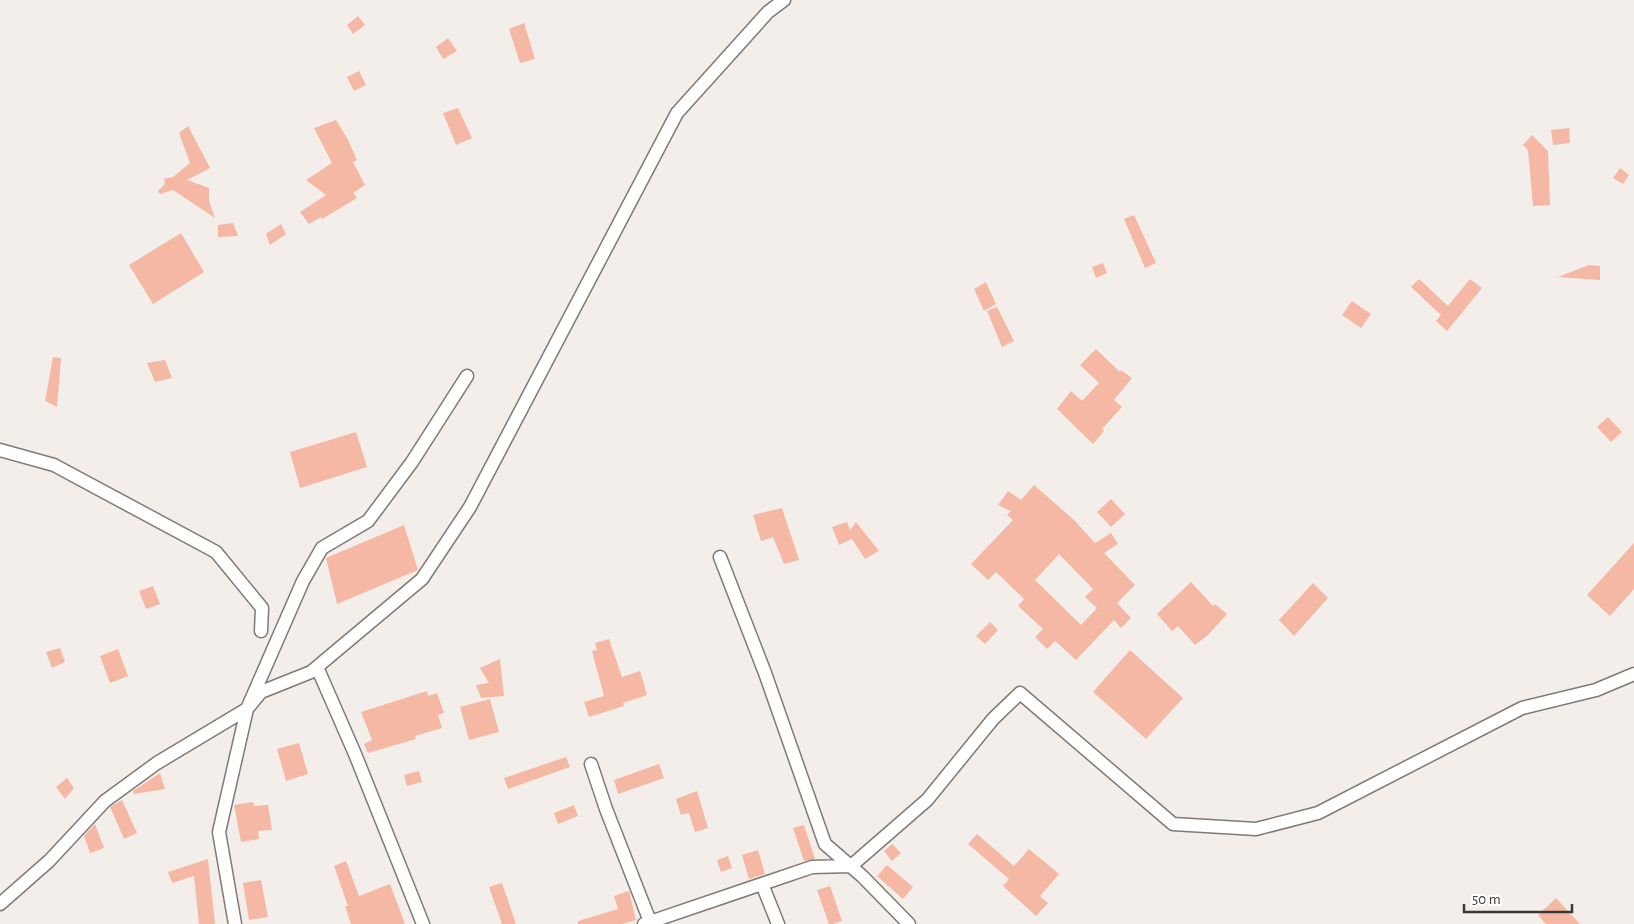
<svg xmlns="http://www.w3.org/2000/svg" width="1634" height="924" font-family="'Alegreya Sans',sans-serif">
<rect width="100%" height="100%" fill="#f4eeeb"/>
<path fill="#f4b8a5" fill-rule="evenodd" d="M 358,16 L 365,25 L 353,34 L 347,25 Z
M 524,23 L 535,59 L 520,63 L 509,29 Z
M 448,38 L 457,51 L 443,59 L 436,47 Z
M 359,71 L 366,85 L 354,91 L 347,77 Z
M 458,108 L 472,138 L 456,145 L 443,113 Z
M 336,120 L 348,140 L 357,160 L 353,162 L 365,185 L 353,193 L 357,198 L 322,219 L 321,217 L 309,224 L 300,212 L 326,195 L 306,180 L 332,163 L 314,128 Z
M 188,126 L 210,168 L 187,180 L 209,188 L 209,201 L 215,218 L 173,190 L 160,194 L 158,191 L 165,184 L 164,179 L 173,177 L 190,163 L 179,133 Z
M 1569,128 L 1570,143 L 1553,145 L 1551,130 Z
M 1532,135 L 1548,151 L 1550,205 L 1533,206 L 1528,150 L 1523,145 Z
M 1620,168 L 1629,175 L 1623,184 L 1613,178 Z
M 1134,215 L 1156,263 L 1145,268 L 1124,219 Z
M 233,223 L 238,236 L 218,237 L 218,225 Z
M 281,224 L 286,234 L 270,245 L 266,234 Z
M 181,233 L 204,272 L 153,304 L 129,265 Z
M 1103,263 L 1107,273 L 1096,278 L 1092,267 Z
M 1589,265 L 1600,266 L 1600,280 L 1558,277 Z
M 1419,279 L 1448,306 L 1470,279 L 1482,288 L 1447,331 L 1436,321 L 1441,315 L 1411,287 Z
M 986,282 L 996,304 L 984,311 L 974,289 Z
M 1352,301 L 1371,314 L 1361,328 L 1342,315 Z
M 997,307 L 1014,341 L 1002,347 L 987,311 Z
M 1096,349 L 1120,372 L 1121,370 L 1132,378 L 1114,400 L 1122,407 L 1102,429 L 1104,431 L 1093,444 L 1057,409 L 1071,391 L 1082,401 L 1099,383 L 1080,365 Z
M 53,357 L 61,358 L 57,407 L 45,401 Z
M 165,360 L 172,378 L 155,382 L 147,363 Z
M 1608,417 L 1622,432 L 1611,442 L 1597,427 Z
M 356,432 L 367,467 L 300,488 L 290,452 Z
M 1034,485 L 1074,520 L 1095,543 L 1111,533 L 1118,544 L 1104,553 L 1135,585 L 1117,603 L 1131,618 L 1121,628 L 1114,620 L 1076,660 L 1055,641 L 1047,649 L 1035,637 L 1043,629 L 1018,606 L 1024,599 L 996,572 L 988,580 L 971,564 L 1013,520 L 1007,515 L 1011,511 L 998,505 L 1008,491 L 1021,500 ZM 1059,554 L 1093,589 L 1085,597 L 1097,608 L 1081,625 L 1035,580 Z
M 1111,499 L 1125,514 L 1111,527 L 1097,512 Z
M 782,508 L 799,560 L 784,564 L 773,537 L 761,541 L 753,515 Z
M 847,522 L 850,530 L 856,522 L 879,551 L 865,559 L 852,539 L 839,545 L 832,527 Z
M 404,525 L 418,570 L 337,604 L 326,558 Z
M 1634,543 L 1634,589 L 1610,616 L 1587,595 Z
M 1191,582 L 1213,606 L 1215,604 L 1227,614 L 1208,635 L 1195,645 L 1178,626 L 1172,631 L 1157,614 Z
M 1313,583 L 1328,598 L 1294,636 L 1279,620 Z
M 153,586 L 160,604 L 146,609 L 139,591 Z
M 990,622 L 998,630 L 985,644 L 976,636 Z
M 609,639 L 622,677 L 640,671 L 647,695 L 623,703 L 624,706 L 589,717 L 584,702 L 604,696 L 592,651 L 597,650 L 595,643 Z
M 60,648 L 65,662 L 52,668 L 46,652 Z
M 118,649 L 128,676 L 110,683 L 100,656 Z
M 1130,650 L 1183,698 L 1146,739 L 1093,692 Z
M 500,659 L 504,696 L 481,698 L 476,685 L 489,683 L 480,668 Z
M 427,691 L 428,696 L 437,693 L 444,713 L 438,715 L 442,728 L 415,736 L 416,739 L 368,753 L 364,744 L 372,740 L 361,712 Z
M 490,699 L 499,732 L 469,740 L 460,707 Z
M 299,743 L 308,774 L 286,781 L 277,749 Z
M 566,757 L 570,767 L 508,789 L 504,778 Z
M 659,764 L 664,778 L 618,794 L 614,780 Z
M 419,771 L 422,782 L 407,786 L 404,775 Z
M 160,773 L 165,789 L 134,794 L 133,791 Z
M 67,778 L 74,788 L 65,799 L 56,787 Z
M 697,791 L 708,828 L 695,832 L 689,813 L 681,815 L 676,799 Z
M 122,800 L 137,833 L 124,839 L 110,807 Z
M 253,802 L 254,806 L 268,805 L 272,830 L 258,831 L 259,839 L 241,842 L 234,805 Z
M 574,805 L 578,816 L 558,824 L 554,813 Z
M 95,824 L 104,848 L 90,853 L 84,836 Z
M 804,825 L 815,859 L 804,861 L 793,828 Z
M 977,834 L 1014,866 L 1029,849 L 1059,874 L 1040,896 L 1048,903 L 1036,916 L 1003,886 L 1009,879 L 968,844 Z
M 892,844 L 901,853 L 892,861 L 884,851 Z
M 758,850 L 765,874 L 749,879 L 742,855 Z
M 728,856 L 732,868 L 721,872 L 717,860 Z
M 208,859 L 215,924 L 199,924 L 194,876 L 172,883 L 168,872 Z
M 346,861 L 359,896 L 390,884 L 405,924 L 351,924 L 345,906 L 348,906 L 334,866 Z
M 887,865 L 913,887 L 903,899 L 877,876 Z
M 261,880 L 268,917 L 249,920 L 243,883 Z
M 502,883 L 516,924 L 502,924 L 489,887 Z
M 830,886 L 842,921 L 833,924 L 829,924 L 817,890 Z
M 629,891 L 636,920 L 622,924 L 578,924 L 578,921 L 618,909 L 614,896 Z
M 1556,898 L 1580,924 L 1546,924 L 1538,915 Z"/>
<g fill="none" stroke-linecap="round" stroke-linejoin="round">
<defs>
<path id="street" d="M 0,450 L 54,465 L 216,552 L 262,608 L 261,631
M 720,557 L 765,673 L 825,844 L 862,876 L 909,924
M 317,667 L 355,754 L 423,924
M 591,764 L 606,809 L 651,924
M 762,884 L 778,924
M 0,904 L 49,861 L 105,801 L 157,763 L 247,709 L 261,692 L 311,672 L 422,579 L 470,507 L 677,113 L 768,12 L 784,0
M 235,924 L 219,832 L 247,709 L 303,581 L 322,548 L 368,521 L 412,462 L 467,376
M 644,924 L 812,867 L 851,866 L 927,800 L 993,719 L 1020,693 L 1173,824 L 1256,829 L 1318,813 L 1522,708 L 1596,690 L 1634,674"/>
</defs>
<use href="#street" stroke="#7f7977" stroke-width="15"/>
<use href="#street" stroke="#fff" stroke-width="12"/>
</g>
<path d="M1464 904v8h108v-8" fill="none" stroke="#3b3938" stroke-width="2.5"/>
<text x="1472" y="904" font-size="15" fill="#3b3938" stroke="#ffffff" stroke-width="4" paint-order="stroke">50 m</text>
</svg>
